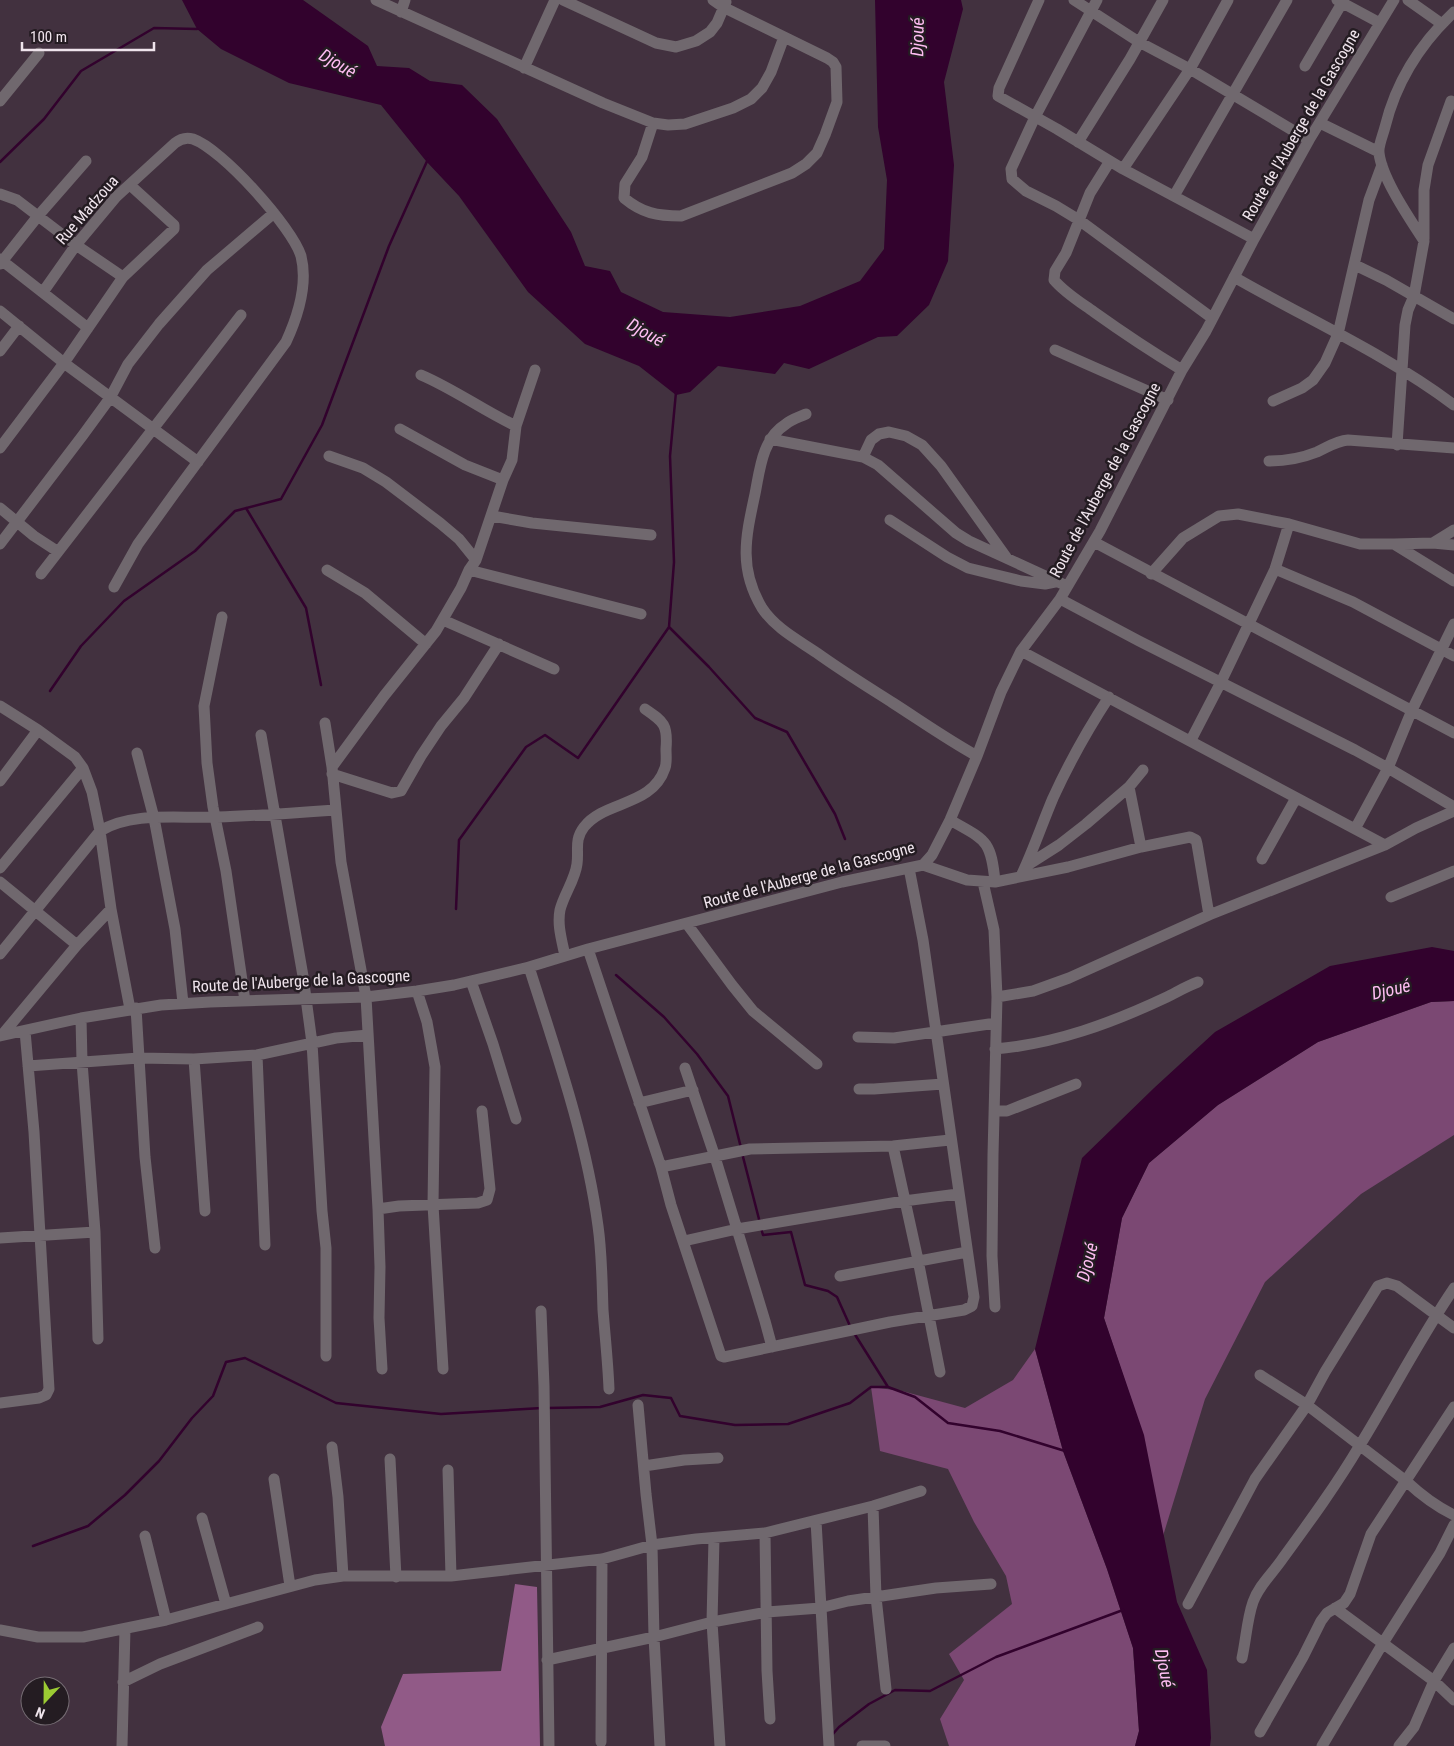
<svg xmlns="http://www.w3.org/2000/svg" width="1454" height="1746" font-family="'Roboto Condensed',sans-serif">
<rect width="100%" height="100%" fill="#42313f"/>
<path fill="#7b4873" d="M 1454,1001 L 1454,1135 L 1361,1194 L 1265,1282 L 1205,1399 L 1163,1536 L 1143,1435 L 1104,1318 L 1122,1218 L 1149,1163 L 1218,1105 L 1318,1042 L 1431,1002 Z
M 1035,1349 L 1063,1451 L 1107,1569 L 1133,1648 L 1139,1731 L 1135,1746 L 949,1746 L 940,1719 L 964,1680 L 949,1654 L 1012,1604 L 1006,1576 L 974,1522 L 948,1469 L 880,1451 L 871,1387 L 902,1391 L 965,1408 L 1013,1380 Z"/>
<path fill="#915a87" d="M 515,1584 L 537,1587 L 540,1746 L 385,1746 L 381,1727 L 403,1674 L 501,1671 Z"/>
<path fill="#32022d" d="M 182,0 L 303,0 L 368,46 L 377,66 L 409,68 L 430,81 L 462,85 L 497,119 L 571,232 L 585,266 L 610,271 L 621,292 L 663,312 L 730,317 L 800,306 L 860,281 L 884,249 L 887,180 L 878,127 L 875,0 L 961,0 L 963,9 L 944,82 L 954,165 L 948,261 L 929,305 L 897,336 L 878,337 L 809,369 L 784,363 L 775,374 L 718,366 L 690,392 L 676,395 L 639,366 L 585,344 L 528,292 L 459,196 L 426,161 L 381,105 L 289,83 L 221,49 L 197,29 Z
M 1432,947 L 1454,951 L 1454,1001 L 1431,1002 L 1318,1042 L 1218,1105 L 1149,1163 L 1122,1218 L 1104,1318 L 1144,1435 L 1177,1602 L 1207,1670 L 1211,1738 L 1210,1746 L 1135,1746 L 1139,1731 L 1133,1648 L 1107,1569 L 1063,1451 L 1035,1349 L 1082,1158 L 1154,1088 L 1215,1032 L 1330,966 Z"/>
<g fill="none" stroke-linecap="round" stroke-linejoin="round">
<path stroke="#32022d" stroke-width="2.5" d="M 0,162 L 44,119 L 81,71 L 154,28 L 197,29
M 246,508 L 306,608 L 321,685
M 669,627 L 709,667 L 755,718 L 787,732 L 835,814 L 845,839
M 50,691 L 81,646 L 124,601 L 195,551 L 235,511 L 281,499 L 322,425 L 389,246 L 428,159
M 456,909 L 459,840 L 526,747 L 545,735 L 578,758 L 669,627 L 674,562 L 670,456 L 676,392
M 616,975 L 664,1017 L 697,1054 L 728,1096 L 741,1148
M 742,1153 L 760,1223
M 761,1228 L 763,1235 L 791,1232 L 805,1285 L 828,1291 L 837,1297 L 850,1326
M 854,1333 L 888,1387
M 548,1408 L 600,1407 L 643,1395 L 671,1398 L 680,1416 L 735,1425 L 788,1424 L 850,1403 L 871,1387 L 888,1387 L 915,1397 L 948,1423 L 1000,1431 L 1065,1451
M 33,1546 L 88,1526 L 125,1495 L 159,1461 L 192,1418 L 213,1396 L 226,1362 L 245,1358 L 336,1403 L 441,1414 L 542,1408
M 832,1735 L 839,1727 L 869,1704 L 895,1690 L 930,1691 L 996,1657 L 1123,1610"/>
<path stroke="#70686e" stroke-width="11" d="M 376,0 L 603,103 L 653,123 L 668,125 L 685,124 L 733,108 L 751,99 L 762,88 L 771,72 L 784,37
M 563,0 L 656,43 L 676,47 L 696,41 L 710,32 L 717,23 L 726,2
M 1039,0 L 999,88 L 998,96 L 1057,129 L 1123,169 L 1254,239
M 1074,0 L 1139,42 L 1190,69 L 1309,140
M 1097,0 L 1035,117 L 1011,169 L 1012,179 L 1026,191 L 1056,206 L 1079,220 L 1212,318
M 1337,0 L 1380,23
M 1408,0 L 1442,24
M 401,12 L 405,0
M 1305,66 L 1342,3
M 524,68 L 555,0
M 0,101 L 39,53
M 653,123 L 642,157 L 625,184 L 624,198 C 642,213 657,216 681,216 L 792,173 L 806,164 L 817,153 L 825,135 L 837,102 L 836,67 L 833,62 L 827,58 L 723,7 L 713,0
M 1320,123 L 1379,152
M 1078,142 L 1130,59 L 1163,0
M 1110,161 L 1090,193 L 1066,253 L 1055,271 L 1054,280 C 1065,293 1080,302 1094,312 C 1122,332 1152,352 1182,370
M 1123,169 L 1190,69 L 1228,0
M 0,194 L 17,200 L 76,245 L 123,277
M 1174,196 L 1287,0
M 1424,239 L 1424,190 L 1428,165 L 1451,101
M 0,259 L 88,328
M 0,264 L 38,216 L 86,161
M 1355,265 L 1386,280 L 1454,319
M 1234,277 C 1307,319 1386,354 1454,405
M 43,292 L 76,245 L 116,197 L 175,143 C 180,139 186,137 193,139 C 222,149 292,227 301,256 C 308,284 298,316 286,342 L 174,494 L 138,544 L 114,587
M 0,311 L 64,363 L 198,462
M 1055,350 L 1168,400
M 0,351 L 19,326
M 421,375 C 454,389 484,411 516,426
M 1273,401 L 1302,388 L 1313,380 L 1325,363 L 1338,334 L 1369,200 L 1382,165
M 806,414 C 800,417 792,419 786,424 C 762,439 760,469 755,494 C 746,536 738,568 762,608 C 775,628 798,640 817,653 C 842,671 868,687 893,703 C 921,721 948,740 977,756
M 400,429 L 465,465 L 503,480
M 770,439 L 863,457 L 878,465 L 956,533 L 969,541 L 1067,586
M 1397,445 L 1405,325 L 1408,310 L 1414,296 L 1424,241 C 1410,219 1382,179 1379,153 C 1378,146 1383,135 1385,127 C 1396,82 1420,44 1454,12
M 0,448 L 64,363 L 123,277 L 174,229 L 174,225 L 130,185
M 329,456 L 363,468 L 386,482 L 440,523 L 459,539 L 476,560
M 863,457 L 871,440 L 879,434 L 889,432 L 906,436 L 922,445 L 941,466 L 1006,557
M 1269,461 C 1285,461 1302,458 1317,452 C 1328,447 1336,441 1348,440 L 1454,448
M 0,508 L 34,536 L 57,551
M 492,516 L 532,523 L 651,535
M 890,520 L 947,557 L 968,568 L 1021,581 L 1045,584 L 1055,582
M 1094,542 L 1454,733
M 1433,543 L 1454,530
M 0,544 L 83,435 L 110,398 L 128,364 L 159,324 L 207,270 L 274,213
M 1394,544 L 1433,543 L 1454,545
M 1275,569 L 1353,602 L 1454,656
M 327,570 L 365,593 L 426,644
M 469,570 L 641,614
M 41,574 L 241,315
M 1151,574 L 1183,538 L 1219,516 L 1238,514 L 1289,524 L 1360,544 L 1394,544 L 1454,581
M 1060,599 L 1139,641 L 1355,750 L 1388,768 L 1454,807
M 222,617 L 204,706 L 207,763 L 213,807 L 226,871 L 245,1001
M 443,620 L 554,669
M 1021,651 L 1385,845
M 0,706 L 38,730 L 75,757 L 83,768 L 92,792 L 100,831 L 111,909 L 130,1009
M 325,723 L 332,767
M 261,735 L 303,976 L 312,1043 L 322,1211 L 326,1248 L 326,1356
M 1191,740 L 1221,682 L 1275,569 L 1289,524
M 137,753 L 154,818 L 175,929 L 183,1003
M 332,774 L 392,793 L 401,791 L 421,756 L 441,726 L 464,698 L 499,644
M 0,781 L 38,730
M 1129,787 L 1141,847
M 950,820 C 985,840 991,839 995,882
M 1355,829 L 1388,768 L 1412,710 L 1454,624
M 1262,859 L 1296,798
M 923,865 L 967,880 L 995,882 L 1068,867 L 1141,847 L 1190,837 L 1196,840 L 1197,844 L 1209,915
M 1026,866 L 1059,845 L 1086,824 L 1129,787 L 1143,770
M 0,868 L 83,768
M 1021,876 C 1033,851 1042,824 1053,798 C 1069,763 1088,729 1109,697
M 0,882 L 77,945
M 983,882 L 994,930 L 997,997 L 993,1155 L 992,1256 L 995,1307
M 1391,897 L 1454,871
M 687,924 L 732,985 L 753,1011 L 817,1064
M 588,949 L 661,1167 L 671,1205 L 721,1356 L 724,1357 L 890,1322 L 964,1310 L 972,1306 L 974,1297 L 923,940 L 909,868
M 0,954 L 100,831 C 133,811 180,819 217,817 C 257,816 296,813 336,810
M 565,956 C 562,941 557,925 560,910 C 564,894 575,880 577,864 C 579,850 574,840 584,827 C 605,800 652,807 665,768 C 667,763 666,755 666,749 C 668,725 664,722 645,709
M 529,967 C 556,1052 586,1137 598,1226 C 602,1254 602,1282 603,1310 C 605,1336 608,1363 609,1389
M 471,981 L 493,1044 L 516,1119
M 417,991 L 427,1022 L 435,1067 L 433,1205 L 443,1369
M 997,997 L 1033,991 L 1069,978 L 1209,915 L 1385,845 L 1416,828 L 1454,811
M 136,1008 L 145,1157 L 155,1248
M 81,1018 L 82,1062 L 95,1232 L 98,1339
M 2,1035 L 77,945 L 111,909
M 0,1036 L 81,1018 L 161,1005 L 210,1002 L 366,997 L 417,991 L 454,985 L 529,967 L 588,949 L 842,882 L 923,865 L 932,855 L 950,820 L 977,756 L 1001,692 L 1021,651 L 1060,599 L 1100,531 L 1182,370 L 1206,331 L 1254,239 L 1309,140 L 1394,0
M 858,1037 L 894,1038 L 996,1023
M 995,1049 C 1055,1044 1112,1023 1167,997 C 1177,992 1187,986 1198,982
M 257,1055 L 265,1245
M 194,1059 L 205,1211
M 28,1066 L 139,1058 L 194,1059 L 257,1055 L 336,1038 L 368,1035
M 685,1068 L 715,1157 L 765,1321 L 772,1347
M 859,1089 L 874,1089 L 943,1084
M 639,1103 L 693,1090
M 994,1111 L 1007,1111 L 1076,1084
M 893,1146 L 918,1260 L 940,1372
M 661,1167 L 750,1149 L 893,1146 L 950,1140
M 378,1209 L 399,1206 L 478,1203 L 487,1200 L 490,1189 L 482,1111
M 0,1238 L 95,1232
M 684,1241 L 737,1229 L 904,1201 L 958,1194
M 840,1276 L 967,1252
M 541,1311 L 544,1386 L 549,1746
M 382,1369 L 379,1318 L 380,1267 L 378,1209 L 366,997 L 341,862 L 332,767 L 384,696 L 436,631 L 461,588 L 469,570 L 476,560 L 503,480 L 512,460 L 516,426 L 535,370
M 1260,1375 L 1307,1405 L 1406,1481 C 1421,1495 1435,1506 1454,1515
M 0,1403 L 39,1398 L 46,1395 L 49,1389 L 34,1132 L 25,1031
M 638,1405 L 646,1494 L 652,1545 L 654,1637 L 660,1746
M 332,1447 L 338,1497 L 343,1576
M 390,1459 L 396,1577
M 644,1466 L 684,1460 L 718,1458
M 448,1470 L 451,1576
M 274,1479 L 290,1586
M 873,1506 L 876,1597 L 886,1689
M 202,1518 L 226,1604
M 816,1521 L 829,1746
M 765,1533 L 767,1671 L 770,1719
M 145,1536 L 166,1620
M 714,1538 L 712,1622 L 720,1746
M 1188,1604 L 1255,1479 L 1307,1405 L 1325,1372 L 1378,1286 L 1387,1283 L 1397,1286 L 1454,1328
M 1335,1608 L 1434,1681 L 1454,1700
M 0,1630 L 38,1637 L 83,1637 L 166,1620 L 315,1580 L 343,1576 L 451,1576 L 602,1559 L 652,1545 L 696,1539 L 765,1533 L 873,1506 L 921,1491
M 1242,1658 C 1246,1640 1247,1619 1253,1602 C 1259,1585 1273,1573 1283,1558 C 1310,1521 1337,1484 1360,1445 C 1392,1393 1420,1338 1454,1288
M 547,1660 L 654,1637 L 712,1622 L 767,1612 L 820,1608 L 848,1601 L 936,1588 L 991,1584
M 123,1682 L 160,1664 L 258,1627
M 1260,1732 L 1303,1657 L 1321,1621 L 1327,1613 L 1344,1603 L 1350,1594 L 1371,1534 L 1454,1407
M 601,1742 L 602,1559
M 122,1746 L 125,1629
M 862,1746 L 885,1746
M 1322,1746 L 1383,1643 L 1440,1553 L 1454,1525
M 1399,1746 L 1414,1727 L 1434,1681 L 1454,1648"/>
</g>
<g text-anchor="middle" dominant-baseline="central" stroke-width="5" stroke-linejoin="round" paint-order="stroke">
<g font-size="16" fill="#efe4ec" stroke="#241c22">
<text transform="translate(1301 125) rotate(-60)">Route de l'Auberge de la Gascogne</text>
<text transform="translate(87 210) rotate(-49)">Rue Madzoua</text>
<text transform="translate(1105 480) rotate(-62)">Route de l'Auberge de la Gascogne</text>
<text transform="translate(809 875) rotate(-15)">Route de l'Auberge de la Gascogne</text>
<text transform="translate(301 981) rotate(-3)">Route de l'Auberge de la Gascogne</text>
</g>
<g font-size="18" font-style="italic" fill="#febdf2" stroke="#241c22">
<text transform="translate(917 37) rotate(-89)">Djoué</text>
<text transform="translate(338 63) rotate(30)">Djoué</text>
<text transform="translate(646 332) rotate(29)">Djoué</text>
<text transform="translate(1391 989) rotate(-13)">Djoué</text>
<text transform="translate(1087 1262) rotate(-76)">Djoué</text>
<text transform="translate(1165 1668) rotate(79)">Djoué</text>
</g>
</g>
<g transform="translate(45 1701) rotate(202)"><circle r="24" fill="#241c22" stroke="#756c73"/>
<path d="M0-4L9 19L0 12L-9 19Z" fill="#9bcb33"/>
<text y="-8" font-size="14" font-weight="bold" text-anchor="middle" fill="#efe4ec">N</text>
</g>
<path d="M22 42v8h132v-8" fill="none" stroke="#efe4ec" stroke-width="2.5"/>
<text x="30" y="42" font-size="15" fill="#efe4ec" stroke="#241c22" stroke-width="4" paint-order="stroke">100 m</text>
</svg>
